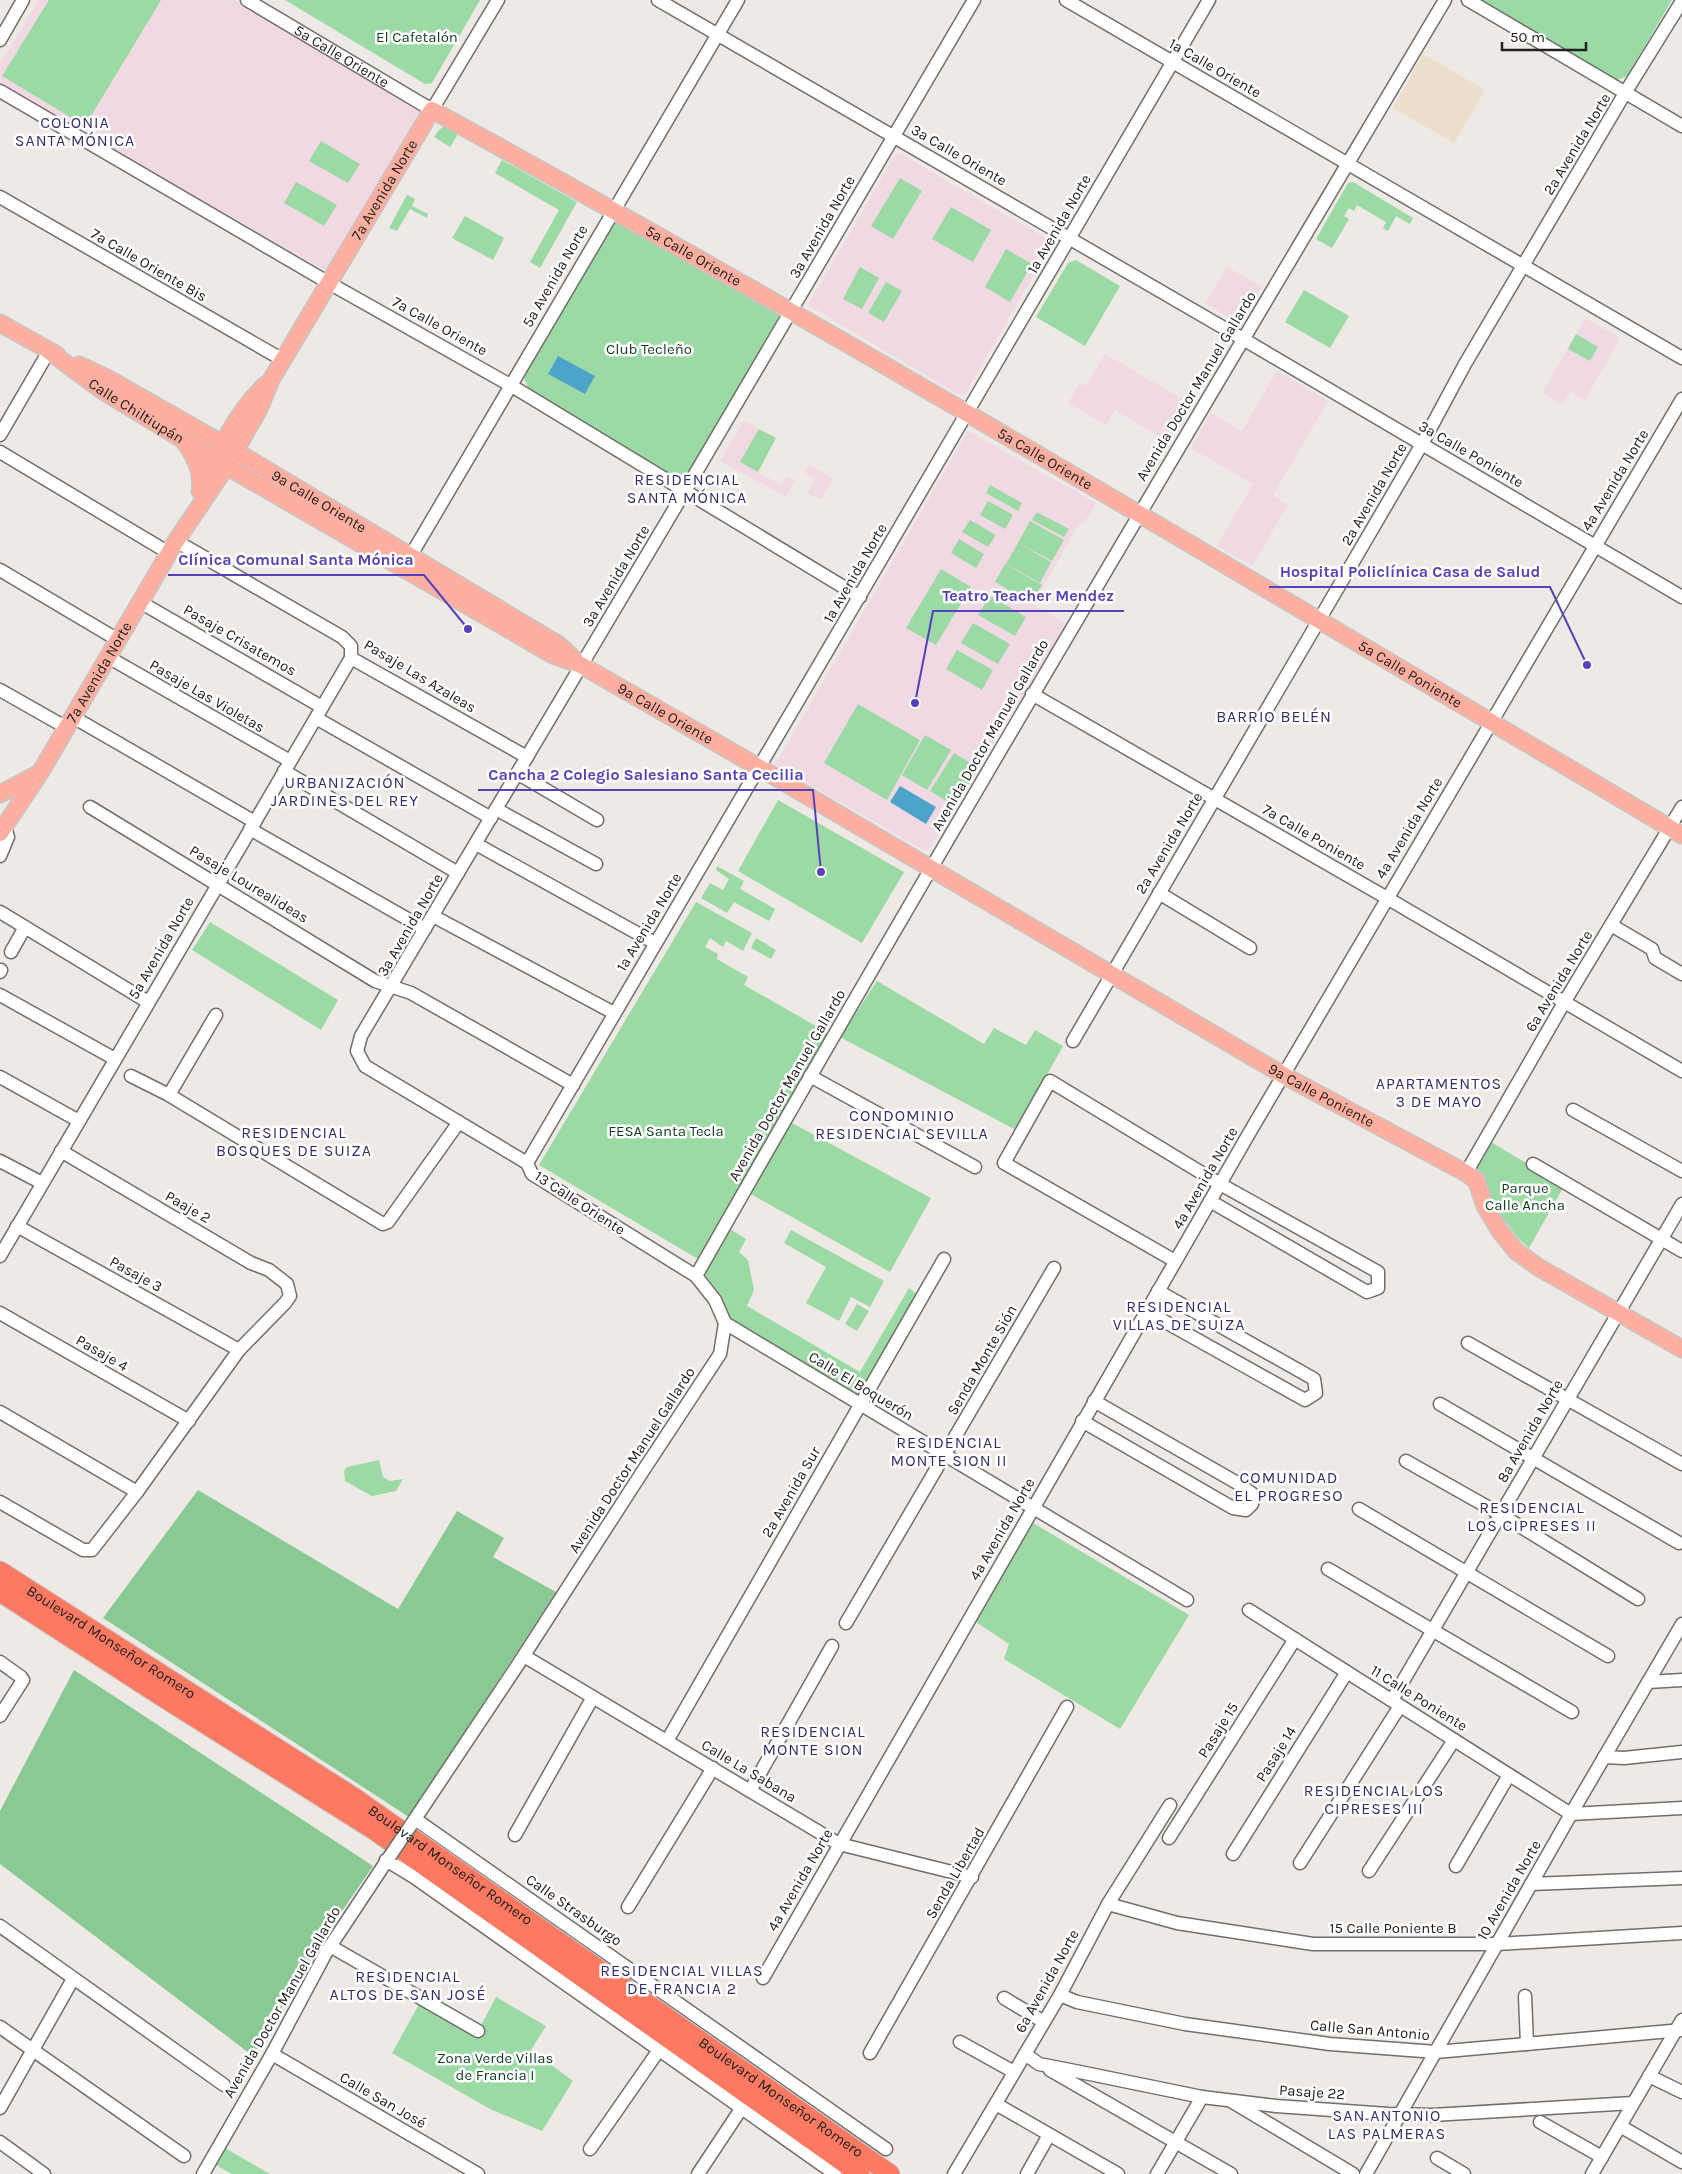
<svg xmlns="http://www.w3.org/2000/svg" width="1682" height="2174" font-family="Karla,sans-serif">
<rect width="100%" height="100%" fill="#eee9e5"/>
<path fill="#ebdfcb" d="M 1423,54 L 1485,90 L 1454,143 L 1393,108 Z"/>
<path fill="#f1d9e4" d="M 39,0 L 235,0 L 421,113 L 326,271 L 0,85 L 0,64 Z
M 899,153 L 1049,240 L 1050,247 L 965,394 L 959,395 L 808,305 L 895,155 Z
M 1227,267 L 1262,287 L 1240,324 L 1205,303 Z
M 1585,318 L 1620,338 L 1585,400 L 1570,392 L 1562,404 L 1542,393 Z
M 1105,354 L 1191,404 L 1168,442 L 1115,410 L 1106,425 L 1068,403 L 1080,383 L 1086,386 Z
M 1277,371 L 1328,401 L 1273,495 L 1288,505 L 1252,566 L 1217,546 L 1253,484 L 1191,448 L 1211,413 L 1242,431 Z
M 744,420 L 759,429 L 741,463 L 781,485 L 786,477 L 795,481 L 786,497 L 720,461 Z
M 968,431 L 1096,503 L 1083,525 L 1079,523 L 1033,605 L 1067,624 L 927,852 L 775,765 Z
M 809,464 L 833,478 L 821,500 L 807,493 L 815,480 L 804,472 Z"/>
<path fill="#9bd9a5" d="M 49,0 L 161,0 L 85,126 L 2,76 Z
M 285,0 L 480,0 L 432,83 L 425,84 Z
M 1480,0 L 1672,0 L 1627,76 L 1618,80 Z
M 446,125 L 461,129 L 450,147 L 434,137 L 439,130 Z
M 321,141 L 360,164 L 348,183 L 309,161 Z
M 502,160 L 577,202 L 540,268 L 530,262 L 559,210 L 495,173 Z
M 900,178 L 922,191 L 893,239 L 871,226 Z
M 296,182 L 337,205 L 324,226 L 284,203 Z
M 1353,182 L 1413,218 L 1410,224 L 1396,216 L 1388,231 L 1383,228 L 1386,222 L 1357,205 L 1354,211 L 1349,208 L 1344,216 L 1349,219 L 1332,248 L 1316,239 L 1348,183 Z
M 407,195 L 415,199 L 412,206 L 428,214 L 427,218 L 410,209 L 397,231 L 389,228 Z
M 951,207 L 991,230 L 973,262 L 932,239 Z
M 465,216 L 504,238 L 493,260 L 452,238 Z
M 623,219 L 778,307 L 779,324 L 690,472 L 675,481 L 530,394 L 522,372 L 609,222 Z
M 1006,249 L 1032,264 L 1010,302 L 985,287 Z
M 1076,260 L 1120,286 L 1085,346 L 1036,317 L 1068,263 Z
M 860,267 L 879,278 L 862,309 L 843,299 Z
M 886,282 L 902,291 L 884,322 L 868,313 Z
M 1304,290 L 1349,316 L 1330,348 L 1285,322 Z
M 1576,334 L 1598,347 L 1590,361 L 1568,349 Z
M 759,429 L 776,438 L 758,472 L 740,462 Z
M 990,485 L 1022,503 L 1018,511 L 986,493 Z
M 988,501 L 1013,515 L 1005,529 L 980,515 Z
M 1037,512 L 1069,529 L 1064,537 L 1032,520 Z
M 970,520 L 996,535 L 988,547 L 962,532 Z
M 1030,521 L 1064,540 L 1052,561 L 1018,543 Z
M 959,539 L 984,554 L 976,568 L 951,553 Z
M 1018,543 L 1051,562 L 1040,583 L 1006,564 Z
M 1005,564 L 1042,585 L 1031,603 L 995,582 Z
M 941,569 L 971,587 L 936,645 L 906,628 Z
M 990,596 L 1026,617 L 1015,636 L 978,615 Z
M 973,623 L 1010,644 L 998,664 L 961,643 Z
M 957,650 L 993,670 L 982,690 L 946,669 Z
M 858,704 L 920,740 L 887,800 L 824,763 Z
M 925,735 L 951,750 L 927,790 L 902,775 Z
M 954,753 L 979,768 L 955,806 L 930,791 Z
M 778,800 L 904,872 L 862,943 L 738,871 Z
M 717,866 L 744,881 L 740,889 L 775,909 L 769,921 L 734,902 L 727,913 L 701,898 L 710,883 L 723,890 L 729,879 L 716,870 Z
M 696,902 L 752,933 L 743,951 L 726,941 L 723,947 L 710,938 L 705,947 L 718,954 L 717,959 L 748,977 L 744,985 L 828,1033 L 698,1259 L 539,1165 Z
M 210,922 L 338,1000 L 321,1030 L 192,950 Z
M 756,938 L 776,950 L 771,959 L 751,948 Z
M 877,981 L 984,1044 L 994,1028 L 1026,1045 L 1035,1030 L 1063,1046 L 1016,1130 L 840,1037 Z
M 790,1122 L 931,1198 L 890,1272 L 749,1193 Z
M 1491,1142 L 1564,1186 L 1529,1248 L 1518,1238 L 1503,1218 L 1475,1171 Z
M 730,1229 L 746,1239 L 739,1252 L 748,1260 L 754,1290 L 747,1306 L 860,1372 L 909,1288 L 919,1296 L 859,1398 L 730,1320 L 721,1295 L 703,1272 Z
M 791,1230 L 884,1281 L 870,1307 L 851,1297 L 839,1321 L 806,1303 L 826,1267 L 784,1243 Z
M 857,1304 L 869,1311 L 857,1331 L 845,1324 Z
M 379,1460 L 383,1477 L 390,1481 L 403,1479 L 396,1491 L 372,1496 L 345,1481 L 344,1471 L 347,1467 Z
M 1033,1523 L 1189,1615 L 1120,1729 L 1004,1659 L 1009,1644 L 976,1622 Z
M 496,1997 L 546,2026 L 531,2050 L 573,2081 L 542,2131 L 490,2109 L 392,2053 L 422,1999 L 478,2031 Z
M 225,2148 L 270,2174 L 232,2174 L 216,2165 Z"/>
<path fill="#89c993" d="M 198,1490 L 398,1609 L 457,1511 L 504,1538 L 493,1557 L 556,1592 L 409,1817 L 103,1618 Z
M 74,1670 L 373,1866 L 320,1943 L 253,2056 L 0,1864 L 0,1811 Z"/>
<path fill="#4da4ca" d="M 558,356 L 595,376 L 585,394 L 548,374 Z
M 900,786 L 936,807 L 926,824 L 890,802 Z"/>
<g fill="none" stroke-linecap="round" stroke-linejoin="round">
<defs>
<g id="minor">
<path id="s1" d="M 247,0 L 432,110 L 498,0"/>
<path d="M 658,0 L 1243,339 L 1682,597"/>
<path d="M 1066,0 L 1682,358"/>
<path d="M 1468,0 L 1682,126"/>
<path d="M 0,40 L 23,0"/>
<path d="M 0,91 L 329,283 L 510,385 L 860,597"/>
<path d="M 0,197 L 283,360"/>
<path d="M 0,435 L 49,351"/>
<path d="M 0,452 L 169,553"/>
<path d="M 407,562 L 738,0"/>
<path d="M 0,570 L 118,640"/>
<path d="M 140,602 L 322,707"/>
<path d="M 108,657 L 290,761"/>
<path d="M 351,658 L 527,757"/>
<path d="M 0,690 L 67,728"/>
<path d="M 1032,694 L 1387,898 L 1682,1071"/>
<path d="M 73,717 L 255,822"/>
<path d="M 316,718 L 491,818"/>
<path d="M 284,771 L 458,873"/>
<path d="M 517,773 L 597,820"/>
<path d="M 90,807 L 375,981 L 411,993 L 573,1085"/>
<path d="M 496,809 L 596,864"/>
<path d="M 250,829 L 425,929"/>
<path d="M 476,844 L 655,943"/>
<path d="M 0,856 L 8,837 L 5,827"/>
<path d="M 1159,893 L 1250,948"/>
<path d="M 0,912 L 148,1002"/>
<path d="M 433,916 L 614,1013"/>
<path d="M 1611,925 L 1652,949 L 1655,958 L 1682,974"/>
<path d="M 11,952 L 25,927"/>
<path d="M 0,972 L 1,970"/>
<path d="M 0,995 L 115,1059"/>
<path d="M 1073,1041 L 1422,444 L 1465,364 L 1625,93 L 1682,1"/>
<path d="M 131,1076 L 169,1095 L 383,1224 L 388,1222 L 459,1122"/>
<path d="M 810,1076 L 975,1167"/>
<path d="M 0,1077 L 79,1121"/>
<path d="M 169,1095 L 216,1015"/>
<path d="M 1573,1110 L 1682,1171"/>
<path d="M 0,1161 L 42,1183"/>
<path d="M 527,1163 L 1209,0"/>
<path d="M 1533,1164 L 1682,1251"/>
<path d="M 1466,1173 L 1565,1001 L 1682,807"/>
<path d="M 17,1226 L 239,1350"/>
<path d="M 0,1256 L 351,658 L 351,646 L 342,637 L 176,541"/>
<path d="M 1175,1261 L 1004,1163 L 1050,1081 L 1220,1184 L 1378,1272 L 1378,1288 L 1367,1292 L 1210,1201"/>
<path d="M 696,1276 C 940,847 1193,424 1445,0"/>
<path d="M 1146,1311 L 1305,1400 L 1316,1393 L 1314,1379 L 1158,1291"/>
<path d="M 0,1313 L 189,1421"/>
<path d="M 725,1323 L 1187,1600"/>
<path d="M 1468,1343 L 1682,1464"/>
<path d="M 1440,1404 L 1679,1543"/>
<path d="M 0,1412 L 137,1492"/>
<path d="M 1082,1421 L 1233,1508 L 1246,1510 L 1252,1504 L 1254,1495 L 1239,1484 L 1094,1401"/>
<path d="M 1406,1461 L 1500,1514 L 1638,1599"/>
<path d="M 0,1502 L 83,1550 L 92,1550 L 137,1492 L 239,1350 L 285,1303 L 290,1296 L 287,1284 L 269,1270 L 251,1263 L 61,1151"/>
<path d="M 1359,1509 L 1608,1656"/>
<path d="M 1328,1569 L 1572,1712"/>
<path d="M 1249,1610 L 1571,1814"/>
<path d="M 846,1623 L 1054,1268"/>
<path d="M 524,1656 L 839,1844 L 972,1877"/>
<path d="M 0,1662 L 21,1677 L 23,1680 L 0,1716"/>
<path d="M 1648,1682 L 1682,1680"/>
<path d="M 1392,1700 L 1682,1204"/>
<path d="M 667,1741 L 944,1259"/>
<path d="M 1604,1757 L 1624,1758 L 1682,1752"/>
<path d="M 750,1791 L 832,1646"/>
<path d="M 1571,1814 L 1682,1808"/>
<path d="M 415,1819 L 886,2149"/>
<path d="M 411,1825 L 519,1663 L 641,1474 L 720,1354 L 725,1323 L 715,1300 L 696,1276 L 532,1174 L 527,1163 L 365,1066 L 357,1051 L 361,1036 L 685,491 L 974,0"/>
<path d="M 515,1835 L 593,1697"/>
<path d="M 1169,1838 L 1295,1639"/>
<path d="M 1233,1854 L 1347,1672"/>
<path d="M 386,1860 L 414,1877 L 835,2174"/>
<path d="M 1300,1863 L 1400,1706"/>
<path d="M 1456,1866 L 1509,1775"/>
<path d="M 1369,1871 L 1454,1740"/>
<path d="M 1531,1884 L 1682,1878"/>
<path d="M 1108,1904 L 1177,1923 L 1313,1944 L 1497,1944 L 1682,1933"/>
<path d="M 628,1907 L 713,1768"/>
<path d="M 0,1926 L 224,2085"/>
<path d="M 330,1946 L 478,2031"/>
<path d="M 763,1978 L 1251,1130 L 1682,399"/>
<path d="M 1060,1995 L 1077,2002 L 1185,2024 L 1330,2044 L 1436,2052 L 1682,2030"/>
<path d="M 1525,1996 L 1527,2044"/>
<path d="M 1004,1998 L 1044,2022"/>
<path d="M 0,2027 L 184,2156"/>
<path d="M 960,2042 L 1014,2072"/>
<path d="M 870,2053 L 1067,1707"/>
<path d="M 272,2054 L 478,2174"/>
<path d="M 1025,2054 L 1039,2064 L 1080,2072 L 1202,2097 L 1276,2106 L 1388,2114 L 1432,2115 L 1633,2103"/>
<path d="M 1050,2070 L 1231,2174"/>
<path d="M 1649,2076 L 1682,2092"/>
<path d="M 1231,2101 L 1353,2174"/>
<path d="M 996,2104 L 1118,2174"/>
<path d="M 0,2108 L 73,1979"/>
<path d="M 1540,2122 L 1602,2157"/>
<path d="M 1620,2126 L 1682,2162"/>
<path d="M 0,2142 L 44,2174"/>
<path d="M 590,2149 L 659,2050"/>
<path d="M 1437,2158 L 1464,2174"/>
<path d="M 203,2174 L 272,2054 L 327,1951 L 390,1856"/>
<path d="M 698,2174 L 741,2109"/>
<path d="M 954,2174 L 1060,1995 L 1108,1904 L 1170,1805"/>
<path d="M 1027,2174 L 1049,2135"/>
<path d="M 1157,2174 L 1202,2097"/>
<path d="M 1366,2174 L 1571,1814 L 1682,1624"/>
<path d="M 1592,2174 L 1682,2020"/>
</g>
<g id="major">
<path d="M 0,323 L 57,355"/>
<path id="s2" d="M 49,351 L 103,391 L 214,459 L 553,655 L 581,665 L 760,768 L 1283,1075 L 1466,1173 L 1476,1180 L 1485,1206 L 1500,1231 L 1516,1251 L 1538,1267 L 1682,1349"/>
<path id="s3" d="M 79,365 L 107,378 L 235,451 L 559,645 L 575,660"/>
<path d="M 186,444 C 196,458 203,473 200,491"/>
<path d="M 203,492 C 216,453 235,415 265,385"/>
<path d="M 0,794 L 38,774"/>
<path id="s4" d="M 0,833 L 40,773 L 176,541 L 226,467 L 259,409 L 271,380 L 432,110 C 854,341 1267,590 1682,835"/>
</g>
<g id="highway">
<path id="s5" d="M 0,1571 L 355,1798 L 890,2174"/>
<path d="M 0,1592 L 161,1696 L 374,1830 L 860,2174"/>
</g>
</defs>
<use href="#minor" stroke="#726e6a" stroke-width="15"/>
<use href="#major" stroke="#c6c5c5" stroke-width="19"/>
<use href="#highway" stroke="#c6c5c5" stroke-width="21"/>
<use href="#minor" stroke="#fff" stroke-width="12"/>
<use href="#major" stroke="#feafa0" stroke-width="16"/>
<use href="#highway" stroke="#fd7961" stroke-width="19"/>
<defs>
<path id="minor-bridge" d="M 390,1856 L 411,1825"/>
</defs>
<use href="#minor-bridge" stroke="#726e6a" stroke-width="15" stroke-linecap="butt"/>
<use href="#minor-bridge" stroke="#fff" stroke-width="12"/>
</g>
<g text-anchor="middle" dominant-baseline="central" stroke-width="5" stroke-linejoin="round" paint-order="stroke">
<g font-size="15" fill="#0e3e1b" stroke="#fff">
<text x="417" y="37">El Cafetalón</text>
<text x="649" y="349">Club Tecleño</text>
<text x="666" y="1131">FESA Santa Tecla</text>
<text x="1525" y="1188">Parque<tspan x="1525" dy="17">Calle Ancha</tspan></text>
<text x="495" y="2058">Zona Verde Villas<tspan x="495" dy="17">de Francia I</tspan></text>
</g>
<g font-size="15" fill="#23211f" stroke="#fff">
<text stroke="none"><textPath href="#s1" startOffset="110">5a Calle Oriente</textPath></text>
<text transform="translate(1215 68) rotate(30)">1a Calle Oriente</text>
<text transform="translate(1577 144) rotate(-59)">2a Avenida Norte</text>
<text transform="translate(959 155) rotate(30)">3a Calle Oriente</text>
<text stroke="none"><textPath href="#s4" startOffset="750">7a Avenida Norte</textPath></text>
<text transform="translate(1059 224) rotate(-60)">1a Avenida Norte</text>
<text transform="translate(822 227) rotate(-60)">3a Avenida Norte</text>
<text stroke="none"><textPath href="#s4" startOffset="1142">5a Calle Oriente</textPath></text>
<text transform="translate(149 265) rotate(30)">7a Calle Oriente Bis</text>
<text transform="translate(555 276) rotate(-60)">5a Avenida Norte</text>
<text transform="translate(440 326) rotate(29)">7a Calle Oriente</text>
<text transform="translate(1196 386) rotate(-59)">Avenida Doctor Manuel Gallardo</text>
<text stroke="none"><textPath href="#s2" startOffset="106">Calle Chiltiupán</textPath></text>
<text transform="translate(1471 454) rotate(30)">3a Calle Poniente</text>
<text stroke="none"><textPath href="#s4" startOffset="1548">5a Calle Oriente</textPath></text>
<text transform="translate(1615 480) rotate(-59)">4a Avenida Norte</text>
<text transform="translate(1374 494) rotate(-60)">2a Avenida Norte</text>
<text stroke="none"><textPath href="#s3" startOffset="276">9a Calle Oriente</textPath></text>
<text transform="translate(855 573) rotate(-60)">1a Avenida Norte</text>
<text transform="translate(616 576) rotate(-59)">3a Avenida Norte</text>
<text transform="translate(240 640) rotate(30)">Pasaje Crisatemos</text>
<text stroke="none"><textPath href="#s4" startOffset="189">7a Avenida Norte</textPath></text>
<text stroke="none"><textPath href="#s4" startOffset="1972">5a Calle Poniente</textPath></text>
<text transform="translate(420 676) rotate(31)">Pasaje Las Azaleas</text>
<text transform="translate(207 696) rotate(30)">Pasaje Las Violetas</text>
<text stroke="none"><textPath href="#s2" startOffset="716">9a Calle Oriente</textPath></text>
<text transform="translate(990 735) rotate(-60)">Avenida Doctor Manuel Gallardo</text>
<text transform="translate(1409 828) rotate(-59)">4a Avenida Norte</text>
<text transform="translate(1314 837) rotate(30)">7a Calle Poniente</text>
<text transform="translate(1169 843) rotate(-59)">2a Avenida Norte</text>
<text transform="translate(249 884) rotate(31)">Pasaje Lourealideas</text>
<text transform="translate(649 922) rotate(-59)">1a Avenida Norte</text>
<text transform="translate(410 925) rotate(-60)">3a Avenida Norte</text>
<text transform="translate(161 948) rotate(-60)">5a Avenida Norte</text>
<text transform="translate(1559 981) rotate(-59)">6a Avenida Norte</text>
<text transform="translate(787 1085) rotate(-60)">Avenida Doctor Manuel Gallardo</text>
<text stroke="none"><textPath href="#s2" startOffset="1475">9a Calle Poniente</textPath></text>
<text transform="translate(1205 1178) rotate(-60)">4a Avenida Norte</text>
<text transform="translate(580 1203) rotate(33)">13 Calle Oriente</text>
<text transform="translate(188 1207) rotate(30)">Paaje 2</text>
<text transform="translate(136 1274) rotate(29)">Pasaje 3</text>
<text transform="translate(102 1353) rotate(30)">Pasaje 4</text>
<text transform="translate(982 1360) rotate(-60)">Senda Monte Sión</text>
<text transform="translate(861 1386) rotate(31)">Calle El Boquerón</text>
<text transform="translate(1530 1431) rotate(-60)">8a Avenida Norte</text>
<text transform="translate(632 1460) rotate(-57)">Avenida Doctor Manuel Gallardo</text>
<text transform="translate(791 1492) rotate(-60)">2a Avenida Sur</text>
<text transform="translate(1002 1529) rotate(-60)">4a Avenida Norte</text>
<text stroke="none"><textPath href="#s5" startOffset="132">Boulevard Monseñor Romero</textPath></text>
<text transform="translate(1419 1698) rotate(32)">11 Calle Poniente</text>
<text transform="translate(1218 1730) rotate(-58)">Pasaje 15</text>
<text transform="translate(1276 1754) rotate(-58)">Pasaje 14</text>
<text transform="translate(749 1771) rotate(31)">Calle La Sabana</text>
<text stroke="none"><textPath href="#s5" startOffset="538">Boulevard Monseñor Romero</textPath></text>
<text transform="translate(955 1873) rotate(-60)">Senda Libertad</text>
<text transform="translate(800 1880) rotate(-60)">4a Avenida Norte</text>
<text transform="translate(1509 1890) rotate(-60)">10 Avenida Norte</text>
<text transform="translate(574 1910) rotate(35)">Calle Strasburgo</text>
<text x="1393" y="1928">15 Calle Poniente B</text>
<text transform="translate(1047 1981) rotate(-61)">6a Avenida Norte</text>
<text transform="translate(282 2002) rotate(-60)">Avenida Doctor Manuel Gallardo</text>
<text transform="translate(1370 2030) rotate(5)">Calle San Antonio</text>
<text transform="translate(1312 2092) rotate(4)">Pasaje 22</text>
<text stroke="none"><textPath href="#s5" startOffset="942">Boulevard Monseñor Romero</textPath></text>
<text transform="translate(383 2100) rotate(30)">Calle San José</text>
</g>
<g font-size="16" letter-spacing="1" fill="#332e69" stroke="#fff">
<text x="75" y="122">COLONIA<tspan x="75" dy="18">SANTA MÓNICA</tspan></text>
<text x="687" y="479">RESIDENCIAL<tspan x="687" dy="18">SANTA MÓNICA</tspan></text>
<text x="1274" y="716">BARRIO BELÉN</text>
<text x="345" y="782">URBANIZACIÓN<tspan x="345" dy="18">JARDINES DEL REY</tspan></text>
<text x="1439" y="1083">APARTAMENTOS<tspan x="1439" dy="18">3 DE MAYO</tspan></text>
<text x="902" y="1115">CONDOMINIO<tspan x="902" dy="18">RESIDENCIAL SEVILLA</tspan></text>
<text x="294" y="1132">RESIDENCIAL<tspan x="294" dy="18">BOSQUES DE SUIZA</tspan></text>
<text x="1179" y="1306">RESIDENCIAL<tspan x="1179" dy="18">VILLAS DE SUIZA</tspan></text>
<text x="949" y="1442">RESIDENCIAL<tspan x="949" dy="18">MONTE SION II</tspan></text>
<text x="1289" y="1477">COMUNIDAD<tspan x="1289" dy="18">EL PROGRESO</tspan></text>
<text x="1532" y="1507">RESIDENCIAL<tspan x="1532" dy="18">LOS CIPRESES II</tspan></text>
<text x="813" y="1731">RESIDENCIAL<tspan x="813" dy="18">MONTE SION</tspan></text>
<text x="1374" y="1790">RESIDENCIAL LOS<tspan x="1374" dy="18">CIPRESES III</tspan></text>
<text x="682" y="1970">RESIDENCIAL VILLAS<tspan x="682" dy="18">DE FRANCIA 2</tspan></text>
<text x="408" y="1976">RESIDENCIAL<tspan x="408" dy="18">ALTOS DE SAN JOSÉ</tspan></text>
<text x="1387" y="2115">SAN ANTONIO<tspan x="1387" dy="18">LAS PALMERAS</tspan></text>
</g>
</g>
<path fill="none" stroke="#5342ba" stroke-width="2" d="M468 629L424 575H168M1587 665L1550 587H1269M915 703L933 611H1124M821 872L813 790H478"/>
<g fill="#5342ba" stroke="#fff" stroke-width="2">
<circle cx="468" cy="629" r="5"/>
<circle cx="1587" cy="665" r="5"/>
<circle cx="915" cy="703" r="5"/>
<circle cx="821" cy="872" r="5"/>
</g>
<g font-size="16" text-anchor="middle" font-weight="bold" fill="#5342ba" stroke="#fff" stroke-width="5" stroke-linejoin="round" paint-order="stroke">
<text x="296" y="565">Clínica Comunal Santa Mónica</text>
<text x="1410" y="577">Hospital Policlínica Casa de Salud</text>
<text x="1028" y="601">Teatro Teacher Mendez</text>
<text x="646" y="780">Cancha 2 Colegio Salesiano Santa Cecilia</text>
</g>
<path d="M1502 42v8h84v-8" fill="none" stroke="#23211f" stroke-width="2.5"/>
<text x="1510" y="42" font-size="15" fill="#23211f" stroke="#ffffff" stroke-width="4" paint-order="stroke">50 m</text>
</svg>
